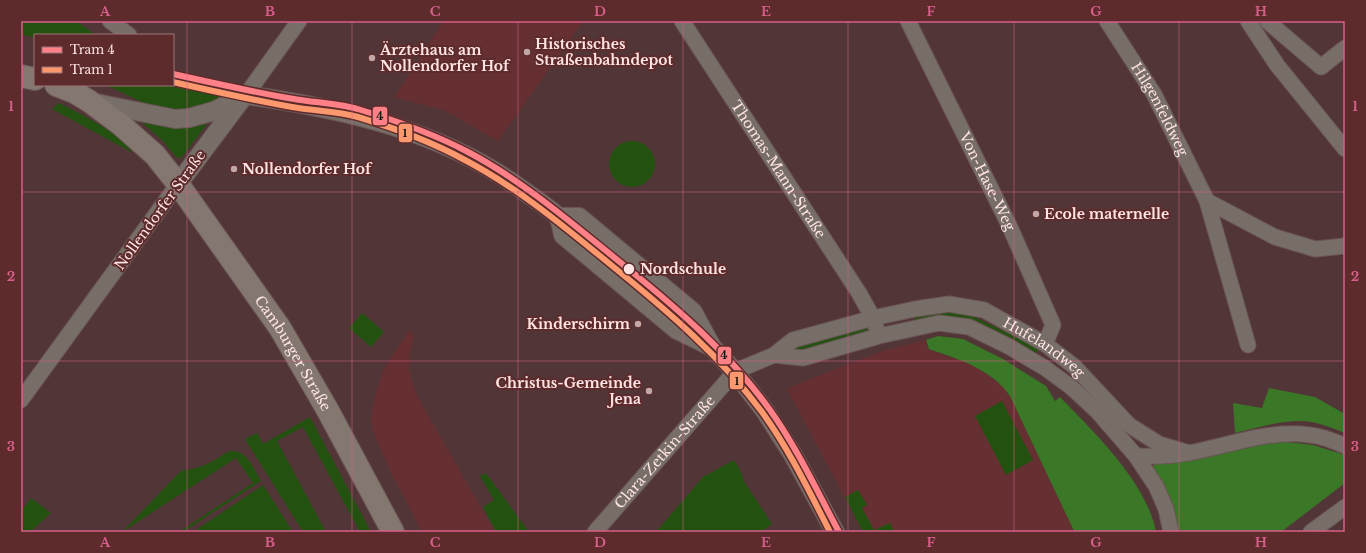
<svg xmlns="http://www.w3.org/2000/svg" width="1366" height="553" font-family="'Libre Baskerville',serif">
<rect width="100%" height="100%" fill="#523637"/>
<path fill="#662f31" d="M 444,21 L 583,21 L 498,141 L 446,111 L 394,97 L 416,65 L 423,51 Z
M 409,331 L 414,336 L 410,351 L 409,369 L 412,382 L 418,398 L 495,532 L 422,532 L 390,471 L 373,431 L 371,420 L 373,406 L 381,375 L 389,361 Z
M 926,340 L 929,350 L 970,363 L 1003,386 L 1010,396 L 1074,531 L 1071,532 L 863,532 L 787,389 L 807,380 L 883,351 Z"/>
<path fill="#235210" d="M 21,21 L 76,21 L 96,35 L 35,35 L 35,37 L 21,35 Z
M 173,84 L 225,97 L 186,113 L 156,109 L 106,85 Z
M 59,103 C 81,114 120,133 133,153 L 52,109 Z
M 139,120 L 205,122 L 206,125 L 183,156 L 180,158 L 176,157 L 163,141 Z
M609 164a23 23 0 1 1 46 0a23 23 0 1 1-46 0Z
M 949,310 L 968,314 L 1039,348 L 1035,355 L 996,332 L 914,323 L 915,315 Z
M 362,313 L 384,332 L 371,347 L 349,328 Z
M 865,327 L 868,329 L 866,333 L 797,351 L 794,350 L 796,347 Z
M 1002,401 L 1033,460 L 1006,475 L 975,416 Z
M 310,417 L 371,532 L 360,532 L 303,427 L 277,441 L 326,532 L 303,532 L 245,439 L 257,433 L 263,444 Z
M 230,451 C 248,450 253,468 261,481 L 183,532 L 179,532 L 253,483 L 236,458 L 122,532 L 181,471 C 186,469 191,470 196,468 C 208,465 219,457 230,451 Z
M 734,460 L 740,470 L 745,483 L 772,524 L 761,532 L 656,532 L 703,477 Z
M 486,473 L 529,532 L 496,532 L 483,507 L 494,500 L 480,476 Z
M 263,485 L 293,532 L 193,532 Z
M 858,490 L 867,505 L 862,508 L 874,530 L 890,523 L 894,532 L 863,532 L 845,497 Z
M 31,498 L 51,513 L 30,532 L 21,532 L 21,509 L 22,510 Z"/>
<path fill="#3a7726" d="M 938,336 L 963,339 L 1003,359 L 1046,386 L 1055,401 L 1060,397 C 1094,432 1147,483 1156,532 L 1071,532 L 1074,531 L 1010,396 C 992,369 958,359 929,349 L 926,340 Z
M 1269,388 L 1315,397 L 1345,414 L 1345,433 C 1330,427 1313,420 1297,421 C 1276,422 1255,428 1235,433 L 1233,403 L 1262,408 Z
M 1277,441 L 1313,445 L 1345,455 L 1345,483 L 1281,532 L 1177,532 L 1153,470 L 1153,466 L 1156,463 L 1190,461 Z"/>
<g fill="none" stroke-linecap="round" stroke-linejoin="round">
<defs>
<g id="minor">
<path d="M 110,21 L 129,35"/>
<path id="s1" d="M 682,21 L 859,293 L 873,318 L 876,327"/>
<path id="s2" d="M 908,21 L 1009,225 L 1053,325 L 1045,344"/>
<path id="s3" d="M 1107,21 L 1154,94 L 1207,201 L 1248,345"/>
<path d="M 1248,21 L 1277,65 L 1345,149"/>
<path d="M 1267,21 L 1321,67 L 1345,48"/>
<path d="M 246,95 L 299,21"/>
<path d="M 1207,201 L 1275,237 L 1315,249 L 1345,246"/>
<path d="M 774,355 L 803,358 L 879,336 L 939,323 L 969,327 L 1008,346 L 1045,368 L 1071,387 L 1097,411 L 1136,456 L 1156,486 L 1166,509 L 1171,532"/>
<path d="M 21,400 L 178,184"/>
<path d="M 1136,456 C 1154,457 1171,456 1188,453 C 1228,446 1269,429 1310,435 C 1322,436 1334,441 1345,446"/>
<path id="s4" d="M 595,532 L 732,375 L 738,370 L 774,355 L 793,340 L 873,318 L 915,309 L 949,304 L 984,310 L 1045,344 L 1075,367 L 1129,425 L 1159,444 L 1189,453"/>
<path d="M 1311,532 L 1345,507"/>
</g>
<path id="tertiary" d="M 246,95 C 344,109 444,131 524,191 C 531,196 555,212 558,217 C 561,222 562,230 563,235 L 677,330 L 712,347
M 91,102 L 175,119 L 189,118 L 214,111 L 246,95
M 178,184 L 241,100
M 558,217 L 579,217 L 693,312 L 712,347 L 735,372 L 765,411 L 793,455 L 835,532"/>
<g id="primary">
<path d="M 21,76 L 35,79"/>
<path id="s5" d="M 56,85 L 74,92 L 89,101 L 120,124 L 155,155 L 178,184 L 280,328 L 327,409 L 393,532"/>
</g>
</defs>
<use href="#minor" stroke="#6b5455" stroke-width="17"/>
<use href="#tertiary" stroke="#6b5455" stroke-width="20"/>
<use href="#primary" stroke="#6b5455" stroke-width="24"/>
<use href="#minor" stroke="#776e68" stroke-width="15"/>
<use href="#tertiary" stroke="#776e68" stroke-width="18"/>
<use href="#primary" stroke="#837770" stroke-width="22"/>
<defs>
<path id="tram-1" d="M 173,74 C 213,83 253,92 294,99 C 316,103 339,103 361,110 C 397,121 434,134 468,152 C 525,182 575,226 626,267 C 678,309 730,354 770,410 C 797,448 817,491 839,532"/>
<path id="tram-2" d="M 173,82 C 213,91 252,100 292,107 C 314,111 337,111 358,117 C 394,128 430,141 463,159 C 519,188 567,229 616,269 C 669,312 721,357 762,412 C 789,449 809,491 830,532"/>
</defs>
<use href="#tram-1" stroke="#5d2b2c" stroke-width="9"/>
<use href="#tram-2" stroke="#5d2b2c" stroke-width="9"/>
<use href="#tram-1" stroke="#ff8087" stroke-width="6"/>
<use href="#tram-2" stroke="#fc986e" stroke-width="6"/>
</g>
<path fill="none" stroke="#d75f8b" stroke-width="1" stroke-opacity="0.55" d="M 187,21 L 187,532M 352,21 L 352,532M 518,21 L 518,532M 683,21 L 683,532M 848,21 L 848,532M 1014,21 L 1014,532M 1179,21 L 1179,532M 21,192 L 1345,192M 21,361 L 1345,361"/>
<g fill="#c2a7a7" stroke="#5d2b2c" stroke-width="1.5">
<circle cx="527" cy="52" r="4"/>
<circle cx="372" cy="58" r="4"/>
<circle cx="234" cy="169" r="4"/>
<circle cx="1036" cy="214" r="4"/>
<circle cx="638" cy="324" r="4"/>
<circle cx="649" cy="391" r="4"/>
</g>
<circle fill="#ffe4e3" stroke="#5d2b2c" stroke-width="1.5" cx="629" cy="269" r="6"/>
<g text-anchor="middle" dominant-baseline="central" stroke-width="4" stroke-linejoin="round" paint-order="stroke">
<g font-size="14" font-weight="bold" fill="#ffe4e3" stroke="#5d2b2c" text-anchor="start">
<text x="535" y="44">Historisches<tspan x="535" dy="16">Straßenbahndepot</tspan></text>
<text x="380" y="50">Ärztehaus am<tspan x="380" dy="16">Nollendorfer Hof</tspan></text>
<text x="242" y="169">Nollendorfer Hof</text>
<text x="1044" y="214">Ecole maternelle</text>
<text x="630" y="324" text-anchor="end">Kinderschirm</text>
<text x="641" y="383" text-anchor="end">Christus-Gemeinde<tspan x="641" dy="16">Jena</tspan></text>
</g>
<g font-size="14" fill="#ffe4e3" stroke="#5d2b2c">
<text stroke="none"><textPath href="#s3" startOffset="103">Hilgenfeldweg</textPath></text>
<text stroke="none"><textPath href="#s1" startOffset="177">Thomas-Mann-Straße</textPath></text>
<text stroke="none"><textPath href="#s2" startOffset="179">Von-Hase-Weg</textPath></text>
<text transform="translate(160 210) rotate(-54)">Nollendorfer Straße</text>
<text stroke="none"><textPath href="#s4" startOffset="546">Hufelandweg</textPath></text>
<text stroke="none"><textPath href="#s5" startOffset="364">Camburger Straße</textPath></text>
<text stroke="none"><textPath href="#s4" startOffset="106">Clara-Zetkin-Straße</textPath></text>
</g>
<g font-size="14" font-weight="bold" fill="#ffe4e3" stroke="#5d2b2c" text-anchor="start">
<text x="640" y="269">Nordschule</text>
</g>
</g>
<g stroke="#5d2b2c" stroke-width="1.5">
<rect x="372" y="106" width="16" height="20" rx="4" fill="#ff8087"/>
<rect x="398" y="123" width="15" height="20" rx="4" fill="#fc986e"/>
<rect x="717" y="346" width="15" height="19" rx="4" fill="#ff8087"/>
<rect x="729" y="371" width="15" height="19" rx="4" fill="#fc986e"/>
</g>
<g font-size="11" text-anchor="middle" font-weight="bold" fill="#111">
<text x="380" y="120">4</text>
<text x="405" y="137">1</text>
<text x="724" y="359">4</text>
<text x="737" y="385">1</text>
</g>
<rect width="1366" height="553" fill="none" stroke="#5d2b2c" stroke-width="44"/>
<rect x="34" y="34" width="140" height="52" fill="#5d2b2c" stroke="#9e7575"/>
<rect x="42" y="47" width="20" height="6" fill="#ff8087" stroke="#9e7575"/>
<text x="70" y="54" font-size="12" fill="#ffe4e3">Tram 4</text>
<rect x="42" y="67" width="20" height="6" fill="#fc986e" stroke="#9e7575"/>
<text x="70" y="74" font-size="12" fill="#ffe4e3">Tram 1</text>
<rect x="22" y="22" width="1322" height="509" fill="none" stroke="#d75f8b" stroke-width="1.5"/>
<g font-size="13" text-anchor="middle" font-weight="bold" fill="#d75f8b">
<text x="105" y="16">A</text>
<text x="270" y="16">B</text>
<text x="435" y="16">C</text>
<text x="600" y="16">D</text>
<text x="766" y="16">E</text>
<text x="931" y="16">F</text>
<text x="1096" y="16">G</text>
<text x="1261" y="16">H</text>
<text x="11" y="111">1</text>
<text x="1355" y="111">1</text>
<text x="11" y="281">2</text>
<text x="1355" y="281">2</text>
<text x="11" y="451">3</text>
<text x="1355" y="451">3</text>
<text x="105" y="547">A</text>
<text x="270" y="547">B</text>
<text x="435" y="547">C</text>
<text x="600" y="547">D</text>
<text x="766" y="547">E</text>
<text x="931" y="547">F</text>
<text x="1096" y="547">G</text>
<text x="1261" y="547">H</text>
</g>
</svg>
